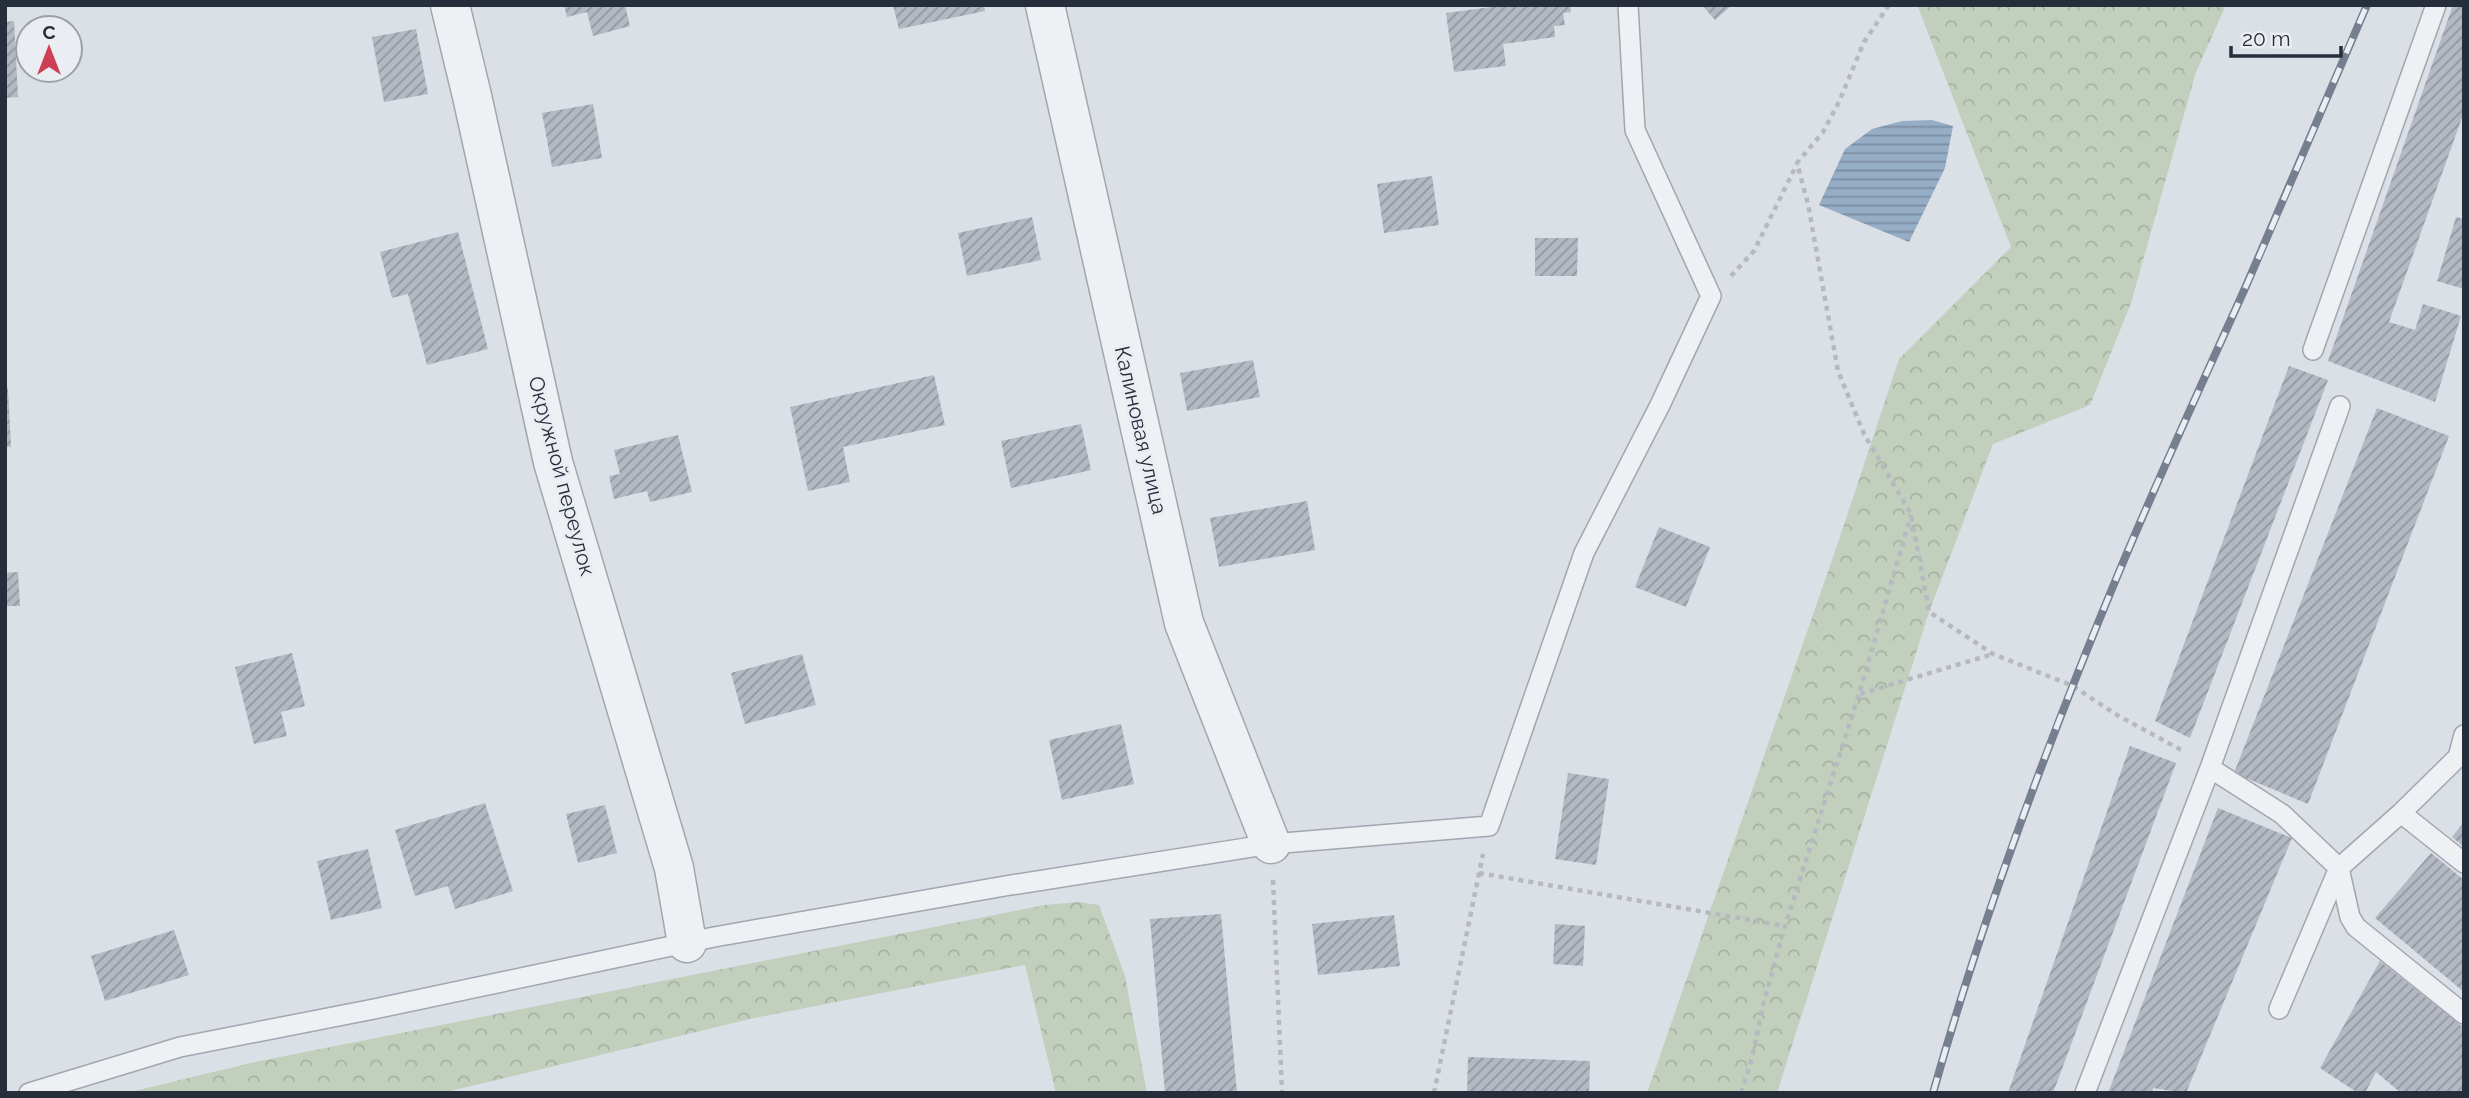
<svg xmlns="http://www.w3.org/2000/svg" width="2469" height="1098" font-family="Raleway,sans-serif">
<defs>
<pattern id="forest-crowns" width="20" height="18" patternUnits="userSpaceOnUse" patternTransform="scale(1.75)"><rect width="20" height="18" fill="#c1cfbc"/><path d="M2 6a3 3 0 1 1 6 0M12 15a3 3 0 1 1 6 0" fill="none" stroke="#a6b2a2"/></pattern>
<pattern id="water-rules" width="6" height="5" patternUnits="userSpaceOnUse" patternTransform="scale(1.75)"><rect width="6" height="5" fill="#96adc6"/><path d="M0 2.5h6" fill="none" stroke="#7a8da2"/></pattern>
<pattern id="building-hatch" width="6" height="6" patternUnits="userSpaceOnUse" patternTransform="scale(1.75)"><rect width="6" height="6" fill="#b3b8c2"/><path d="M-1 1l2-2M0 6l6-6M5 7l2-2" fill="none" stroke="#91969f"/></pattern>
</defs>
<rect width="100%" height="100%" fill="#dbdfe6"/>
<path fill="url(#forest-crowns)" d="M 1920,5 L 2226,5 L 2196,72 L 2131,303 L 2090,405 L 1993,444 L 1929,612 L 1777,1093 L 1647,1093 L 1841,534 L 1899,359 L 2011,247 L 1918,7 Z
M 1078,902 L 1099,905 L 1125,976 L 1147,1093 L 1056,1093 L 1025,965 L 754,1018 L 442,1093 L 126,1093 L 255,1062 L 1045,905 Z"/>
<path fill="url(#water-rules)" d="M 1932,120 L 1953,126 L 1945,168 L 1909,242 L 1819,205 L 1845,149 L 1872,129 L 1902,121 Z"/>
<path fill="url(#building-hatch)" d="M 564,5 L 625,5 L 630,26 L 593,36 L 587,12 L 567,17 Z
M 893,5 L 984,5 L 985,11 L 899,29 Z
M 1506,5 L 1570,5 L 1571,12 L 1563,13 L 1565,25 L 1554,26 L 1555,37 L 1503,44 L 1506,66 L 1454,72 L 1446,13 Z
M 1702,5 L 1732,5 L 1715,20 Z
M 2453,5 L 2464,5 L 2464,112 L 2389,322 L 2415,330 L 2423,304 L 2461,316 L 2435,402 L 2328,361 Z
M 14,21 L 18,97 L 5,98 L 5,22 Z
M 416,29 L 428,94 L 384,102 L 372,37 Z
M 593,104 L 602,158 L 552,167 L 542,113 Z
M 1432,176 L 1439,225 L 1384,233 L 1377,184 Z
M 1032,217 L 1041,260 L 967,276 L 958,233 Z
M 2456,217 L 2464,219 L 2464,289 L 2437,281 Z
M 458,232 L 488,349 L 427,365 L 408,294 L 392,298 L 380,252 Z
M 1535,238 L 1578,238 L 1577,276 L 1535,276 Z
M 1253,360 L 1260,397 L 1187,411 L 1180,373 Z
M 2289,366 L 2328,380 L 2190,738 L 2155,721 Z
M 934,375 L 945,425 L 843,447 L 850,482 L 808,491 L 790,407 Z
M 5,388 L 8,388 L 11,447 L 5,447 Z
M 2377,408 L 2449,436 L 2308,804 L 2234,773 Z
M 1081,424 L 1091,470 L 1011,488 L 1001,441 Z
M 678,435 L 692,492 L 650,502 L 647,491 L 614,499 L 609,476 L 620,474 L 614,450 Z
M 1307,501 L 1315,550 L 1219,567 L 1210,518 Z
M 1659,527 L 1710,547 L 1686,607 L 1635,587 Z
M 18,572 L 20,606 L 5,606 L 5,573 Z
M 292,653 L 305,706 L 281,712 L 287,736 L 254,744 L 235,667 Z
M 802,654 L 816,705 L 745,724 L 731,673 Z
M 1121,724 L 1134,784 L 1062,800 L 1049,740 Z
M 2130,746 L 2176,763 L 2053,1093 L 2008,1093 Z
M 1568,773 L 1609,779 L 1596,865 L 1555,859 Z
M 485,803 L 513,891 L 455,909 L 448,886 L 415,896 L 395,830 Z
M 605,805 L 617,853 L 578,863 L 566,814 Z
M 2218,808 L 2292,838 L 2186,1093 L 2153,1088 L 2152,1093 L 2108,1093 Z
M 2464,822 L 2464,847 L 2452,837 Z
M 368,849 L 382,908 L 331,920 L 317,861 Z
M 2431,853 L 2464,880 L 2464,992 L 2375,918 Z
M 1221,914 L 1237,1093 L 1165,1093 L 1150,919 Z
M 1394,915 L 1400,966 L 1318,975 L 1312,924 Z
M 1555,924 L 1585,926 L 1583,966 L 1553,964 Z
M 174,930 L 189,975 L 105,1001 L 91,956 Z
M 2380,961 L 2464,1028 L 2464,1093 L 2401,1093 L 2376,1072 L 2365,1093 L 2358,1093 L 2320,1068 Z
M 1468,1057 L 1590,1061 L 1589,1093 L 1467,1093 Z"/>
<g fill="none" stroke-linecap="round" stroke-linejoin="round">
<defs>
<path id="lane" d="M 2313,350 L 2436,5
M 2210,768 L 2282,814 L 2339,868 L 2401,813 L 2458,757 L 2464,735
M 2401,813 L 2464,863
M 2339,868 L 2350,917 L 2356,927 L 2464,1014
M 2279,1009 L 2339,868
M 29,1093 L 180,1047 L 374,1009 L 714,937 L 1005,886 L 1271,844 L 1489,826 L 1584,553 L 1660,405 L 1711,296 L 1635,130 L 1628,5
M 2085,1093 L 2210,768 L 2340,406"/>
<path id="street" d="M 450,5 L 472,96 L 553,462 L 674,868 L 687,943
M 1045,5 L 1184,623 L 1271,844"/>
</defs>
<use href="#lane" stroke="#a1a6af" stroke-width="22"/>
<use href="#street" stroke="#a1a6af" stroke-width="41"/>
<path stroke="#b6bac0" stroke-width="4.5" stroke-dasharray="5 5" stroke-linecap="butt" d="M 1889,5 L 1864,42 L 1839,102 L 1823,132 L 1797,163 L 1808,204 L 1838,371 L 1864,434 L 1911,514 L 1929,612 L 1993,654 L 2073,686 L 2117,715 L 2185,752
M 1731,276 L 1754,251 L 1797,164
M 1860,694 L 1993,654
M 1479,873 L 1785,926
M 1273,880 L 1282,1093
M 1434,1093 L 1483,854
M 1741,1093 L 1752,1058 L 1763,1005 L 1785,926 L 1859,694 L 1911,515"/>
<use href="#lane" stroke="#eef0f4" stroke-width="19"/>
<use href="#street" stroke="#eef0f4" stroke-width="38"/>
<defs>
<path id="rail" d="M 1933,1093 C 1983,915 2048,742 2119,572 C 2159,476 2203,382 2246,286 C 2287,193 2326,99 2367,5"/>
</defs>
<use href="#rail" stroke="#757f8f" stroke-width="8"/>
<use href="#rail" stroke="#eaeef3" stroke-width="5" stroke-dasharray="16" stroke-linecap="butt"/>
</g>
<g text-anchor="middle" dominant-baseline="central" stroke-width="6" stroke-linejoin="round" paint-order="stroke">
<g font-size="21" fill="#262e3b" stroke="#eaeef3">
<text transform="translate(1141 430) rotate(77)">Калиновая улица</text>
<text transform="translate(562 476) rotate(75)">Окружной переулок</text>
</g>
</g>
<rect width="2469" height="1098" fill="none" stroke="#262e3b" stroke-width="14"/>
<g transform="translate(49 49)"><circle r="33" fill="#eaeef3" stroke="#9ca1a9" stroke-width="2"/>
<path d="M0-5L12 26L0 18L-12 26Z" fill="#cc3f55"/>
<text y="-10" font-size="19" font-weight="bold" text-anchor="middle" fill="#262e3b">С</text>
</g>
<path d="M2231 46v10h110v-10" fill="none" stroke="#262e3b" stroke-width="3.5"/>
<text x="2242" y="46" font-size="21" fill="#262e3b" stroke="#eaeef3" stroke-width="5" paint-order="stroke">20 m</text>
</svg>
